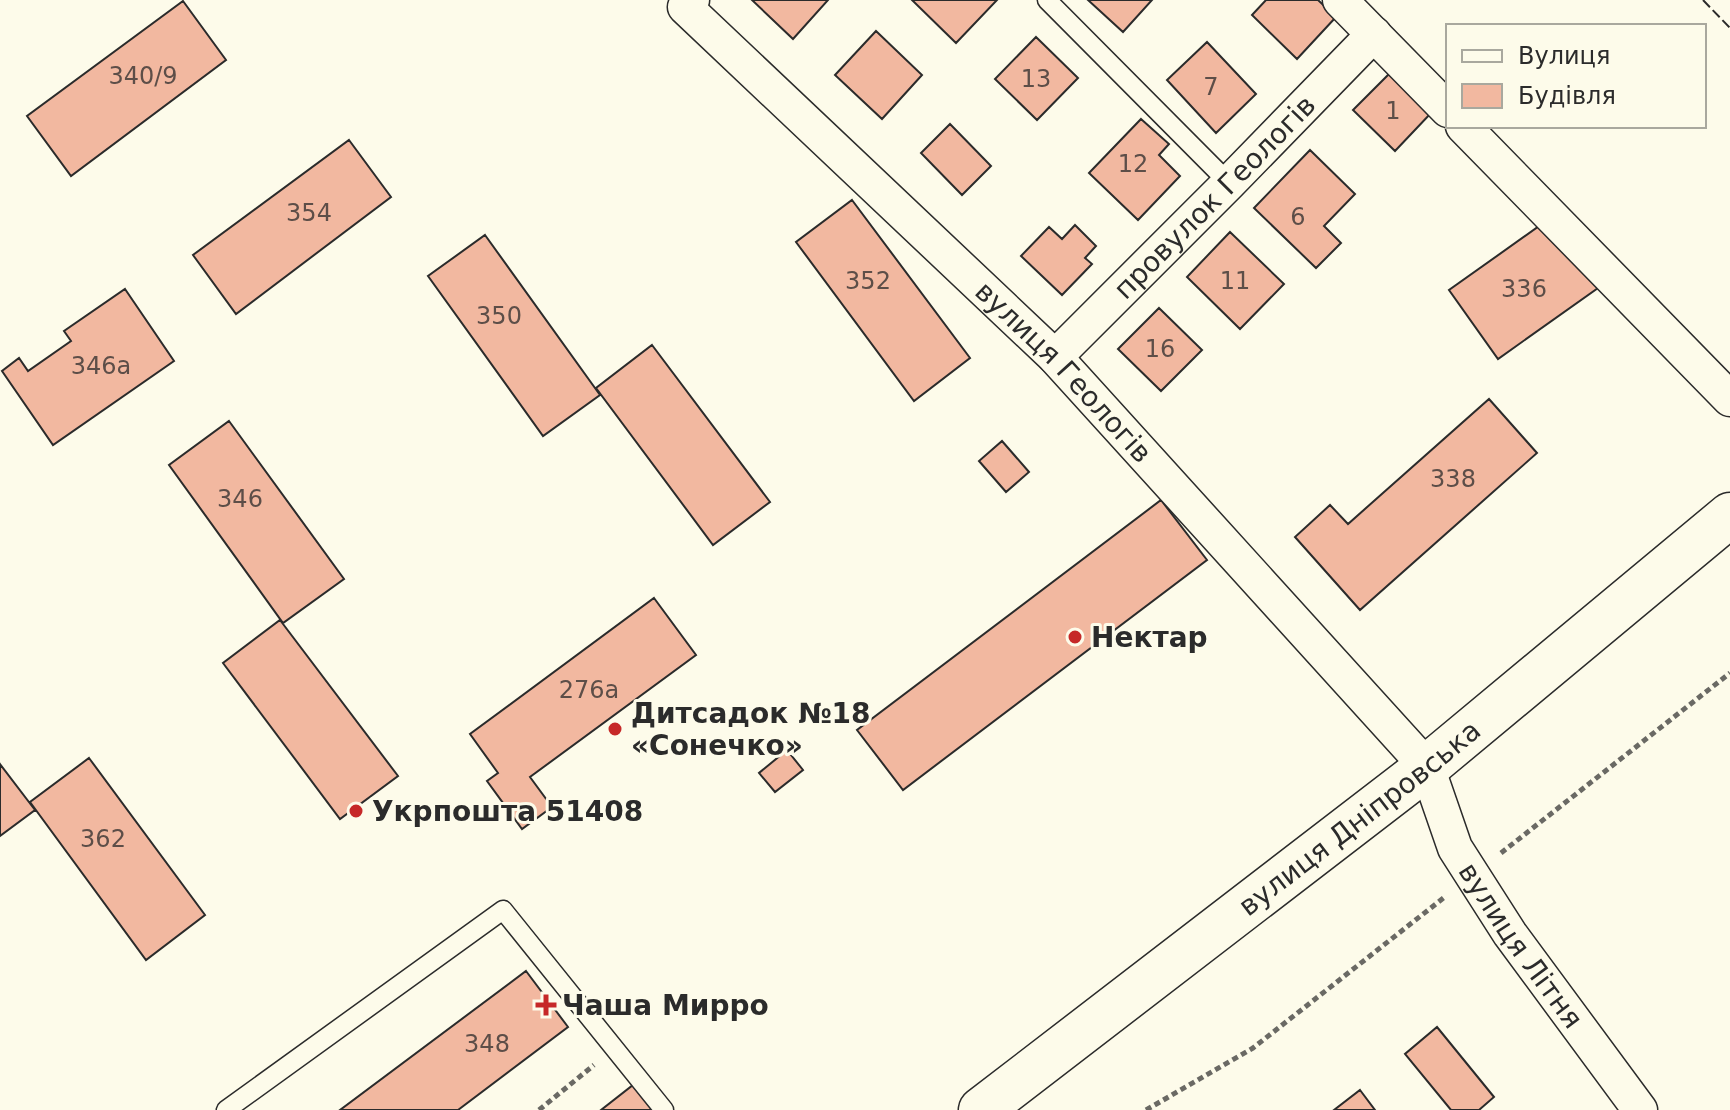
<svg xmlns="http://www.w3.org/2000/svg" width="1730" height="1110" font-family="'DejaVu Sans',sans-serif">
<rect width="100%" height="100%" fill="#fdfbea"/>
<path fill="#f2b8a0" stroke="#2b2b2b" stroke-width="2" d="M 752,0 L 828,0 L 793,39 Z
M 912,0 L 997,0 L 956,43 Z
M 1088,0 L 1152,0 L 1123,32 Z
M 1266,0 L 1318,0 L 1336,17 L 1297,59 L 1252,15 Z
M 183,1 L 226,60 L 71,176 L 27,116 Z
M 876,31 L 922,75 L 882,119 L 835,75 Z
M 1036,37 L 1078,78 L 1037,120 L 995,79 Z
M 1207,42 L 1256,94 L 1216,133 L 1167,80 Z
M 1391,72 L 1432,112 L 1395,151 L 1353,110 Z
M 1141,119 L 1169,144 L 1159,155 L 1180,176 L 1138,220 L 1089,173 Z
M 950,124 L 991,166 L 962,195 L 921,153 Z
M 349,140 L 391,197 L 236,314 L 193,255 Z
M 1310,150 L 1355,194 L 1324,226 L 1341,243 L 1316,268 L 1254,208 Z
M 852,200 L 970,358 L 914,401 L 796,242 Z
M 1549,219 L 1598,288 L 1498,359 L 1449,290 Z
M 1075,225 L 1096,246 L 1085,258 L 1092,264 L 1062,295 L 1021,256 L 1049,227 L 1062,239 Z
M 1230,232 L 1284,284 L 1240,329 L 1187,277 Z
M 485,235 L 600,395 L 543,436 L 428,276 Z
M 125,289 L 174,361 L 53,445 L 2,371 L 19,358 L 28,371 L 71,341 L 64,331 Z
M 1159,308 L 1202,350 L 1161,391 L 1118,349 Z
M 652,345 L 770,502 L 713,545 L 596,388 Z
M 1489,399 L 1537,453 L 1360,610 L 1295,537 L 1330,505 L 1348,524 Z
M 229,421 L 344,579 L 283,623 L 169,465 Z
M 1002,441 L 1029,472 L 1006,492 L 979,461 Z
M 1161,500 L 1207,560 L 903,790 L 857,730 Z
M 654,598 L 696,655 L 530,777 L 552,807 L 522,829 L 487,781 L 498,773 L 470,734 Z
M 280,620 L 398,776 L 340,819 L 223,663 Z
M 787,750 L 803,770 L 775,792 L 759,773 Z
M 89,758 L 205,915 L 146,960 L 30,802 Z
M 0,764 L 35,810 L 0,836 Z
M 526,971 L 568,1027 L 458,1110 L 340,1110 Z
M 1437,1027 L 1494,1097 L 1479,1110 L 1451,1110 L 1405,1054 Z
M 633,1085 L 653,1110 L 601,1110 Z
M 1360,1090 L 1375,1110 L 1334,1110 Z"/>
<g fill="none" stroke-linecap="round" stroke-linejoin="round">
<defs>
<path id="service" d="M 1047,0 L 1229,183
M 226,1110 L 503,910 L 664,1110"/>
<g id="minor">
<path id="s1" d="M 692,0 L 685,7 L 1055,357 L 1427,767 L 1455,848 L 1510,934 L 1640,1110"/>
<path d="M 1340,0 L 1448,110"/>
<path d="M 1463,126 L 1730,399"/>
<path id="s2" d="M 1055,357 L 1229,183 L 1374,34"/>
</g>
<g id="trunk">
<path id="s3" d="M 981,1110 L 1427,767 L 1730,515"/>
</g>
</defs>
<use href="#service" stroke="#2b2b2b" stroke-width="21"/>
<use href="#minor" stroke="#2b2b2b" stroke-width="37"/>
<use href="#trunk" stroke="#2b2b2b" stroke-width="47"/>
<path stroke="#6a6964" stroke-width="5" stroke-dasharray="6 4" stroke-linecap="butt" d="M 1501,853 L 1730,673
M 539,1110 L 594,1065
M 1146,1110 L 1253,1048 L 1446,896"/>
<use href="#service" stroke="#fdfbea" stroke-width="18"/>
<use href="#minor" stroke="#fdfbea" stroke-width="34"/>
<use href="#trunk" stroke="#fdfbea" stroke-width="44"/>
<path stroke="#2b2b2b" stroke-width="2" stroke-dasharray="10 4" stroke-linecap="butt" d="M 1703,0 L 1730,28"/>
</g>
<g fill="#c62828" stroke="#fdfbea" stroke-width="3">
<circle cx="1075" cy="637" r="8"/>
<circle cx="615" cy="729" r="8"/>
<circle cx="356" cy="811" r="8"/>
<path d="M542 993h8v8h8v8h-8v8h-8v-8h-8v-8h8z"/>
</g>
<g text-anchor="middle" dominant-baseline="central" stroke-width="6" stroke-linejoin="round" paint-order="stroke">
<g font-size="24" fill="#5d4e48">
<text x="143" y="76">340/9</text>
<text x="1036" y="79">13</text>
<text x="1211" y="87">7</text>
<text x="1393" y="111">1</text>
<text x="1133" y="164">12</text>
<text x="309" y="213">354</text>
<text x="1298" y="217">6</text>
<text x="868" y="281">352</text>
<text x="1235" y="281">11</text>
<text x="1524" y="289">336</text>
<text x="499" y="316">350</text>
<text x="1160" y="349">16</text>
<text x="101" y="366">346а</text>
<text x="1453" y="479">338</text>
<text x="240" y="499">346</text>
<text x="589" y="690">276а</text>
<text x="103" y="839">362</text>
<text x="487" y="1044">348</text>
</g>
<g font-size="28" fill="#2b2b2b" stroke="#fdfbea">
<text stroke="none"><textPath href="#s2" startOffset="226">провулок Геологів</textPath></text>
<text stroke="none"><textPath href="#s1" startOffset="536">вулиця Геологів</textPath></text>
<text stroke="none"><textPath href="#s3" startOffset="478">вулиця Дніпровська</textPath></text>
<text stroke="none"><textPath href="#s1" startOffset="1276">вулиця Літня</textPath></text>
</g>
<g font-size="28" font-weight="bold" fill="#2b2b2b" stroke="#fdfbea" text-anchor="start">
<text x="1091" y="637">Нектар</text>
<text x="631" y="713">Дитсадок №18<tspan x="631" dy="32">«Сонечко»</tspan></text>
<text x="372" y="811">Укрпошта 51408</text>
<text x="562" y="1005">Чаша Мирро</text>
</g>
</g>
<rect x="1446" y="24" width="260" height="104" fill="#fdfbea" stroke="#a9a89e" stroke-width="2"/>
<rect x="1462" y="50" width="40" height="12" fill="#fdfbea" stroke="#a9a89e" stroke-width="2"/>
<text x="1518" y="64" font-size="24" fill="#2b2b2b">Вулиця</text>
<rect x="1462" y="84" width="40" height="24" fill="#f2b8a0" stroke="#a9a89e" stroke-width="2"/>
<text x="1518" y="104" font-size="24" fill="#2b2b2b">Будівля</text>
</svg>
